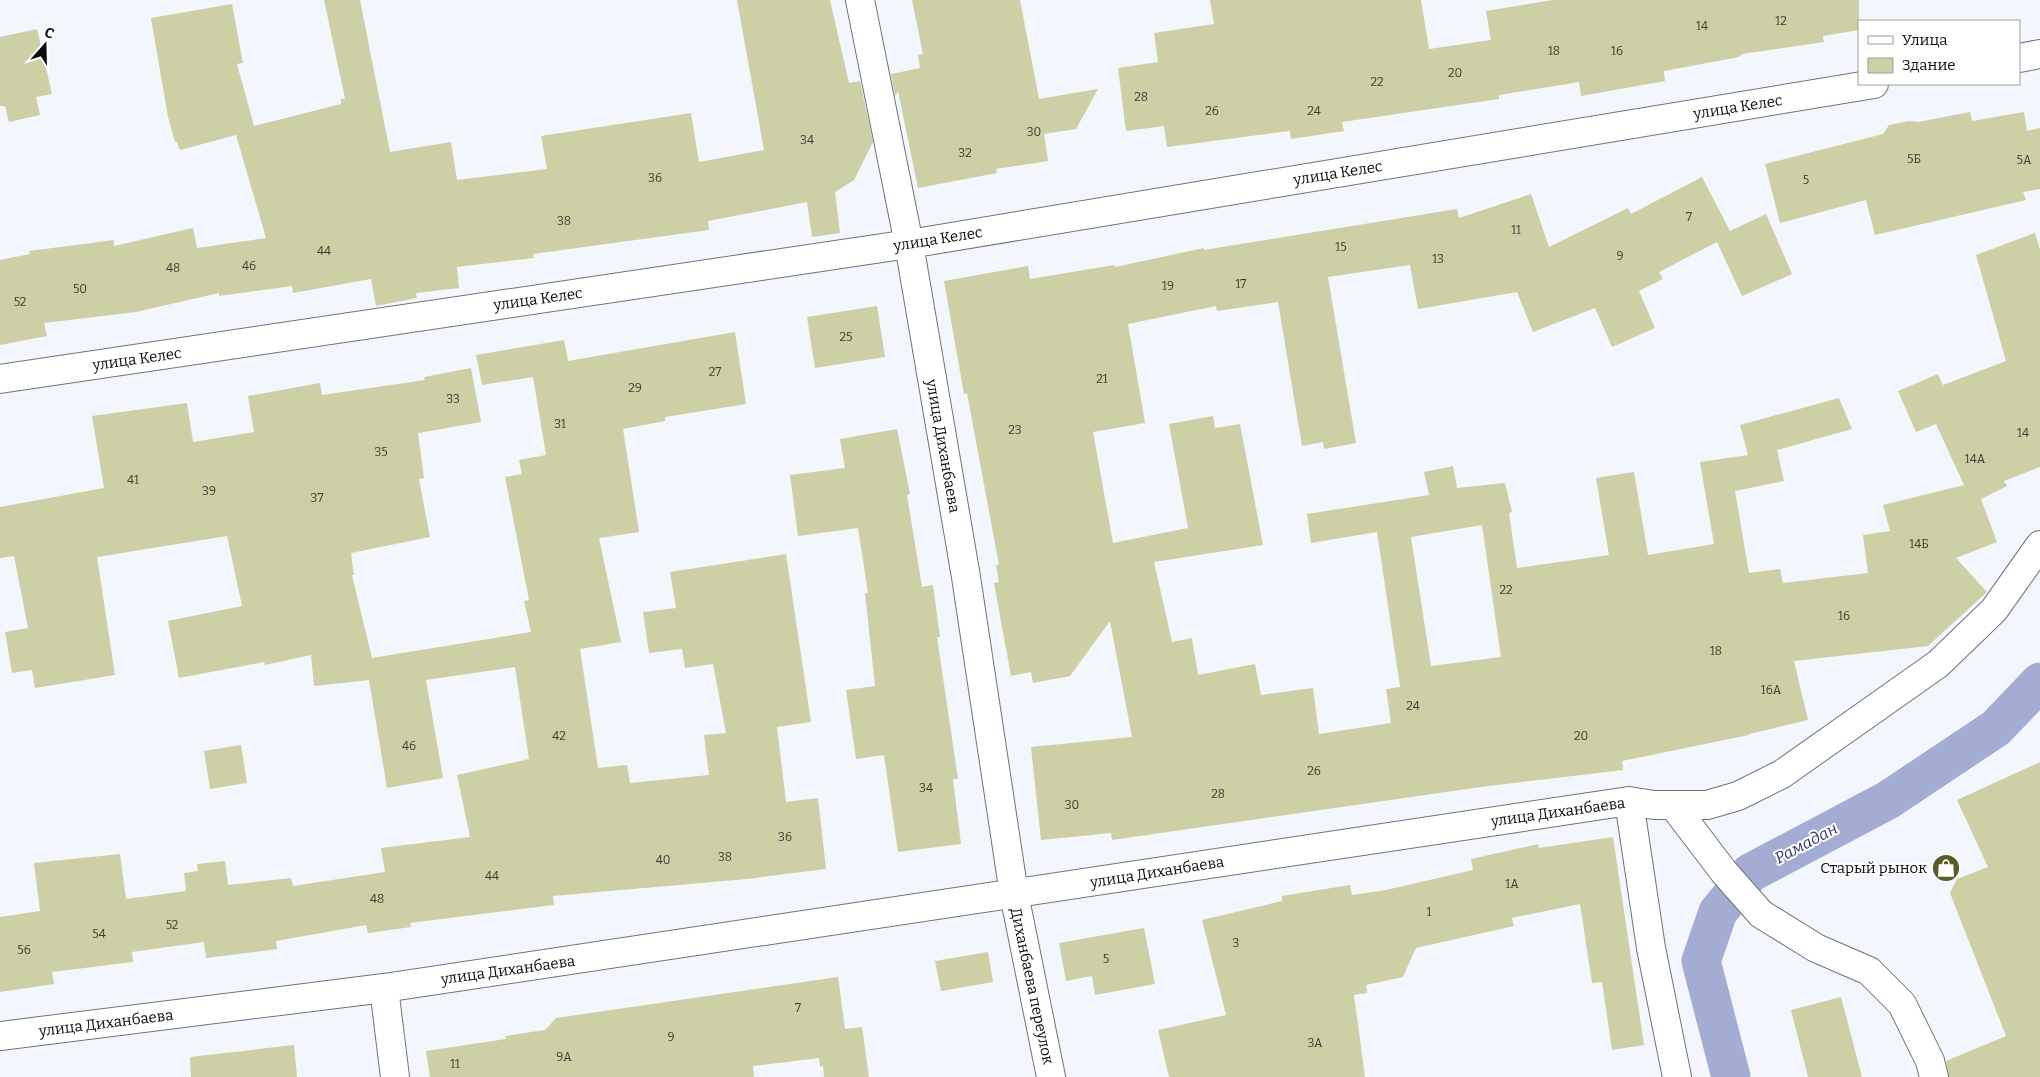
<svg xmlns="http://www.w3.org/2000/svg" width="2040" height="1077" font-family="Bitter,serif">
<rect width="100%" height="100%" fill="#f4f6fe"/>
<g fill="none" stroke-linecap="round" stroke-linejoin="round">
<path stroke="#a3add4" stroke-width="39" d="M 1731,1077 L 1701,961 L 1718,912 L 1750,873 L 1888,800 L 1996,728 L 2040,682"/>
</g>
<path fill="#cdcfa4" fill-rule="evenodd" d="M 324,0 L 360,0 L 390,152 L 451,142 L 457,180 L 547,169 L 541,136 L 691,113 L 699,162 L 764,150 L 737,0 L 830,0 L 849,83 L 860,81 L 873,142 L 854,180 L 835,192 L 840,233 L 812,237 L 807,202 L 708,221 L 709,230 L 533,254 L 534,258 L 457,267 L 459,288 L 416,293 L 417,298 L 376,306 L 371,279 L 293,293 L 292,286 L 219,296 L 219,293 L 136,312 L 44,323 L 47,336 L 0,345 L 0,260 L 30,254 L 29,251 L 114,240 L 114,246 L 193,228 L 197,248 L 266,238 L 236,135 L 180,150 L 177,142 L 175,142 L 168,117 L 151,18 L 232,4 L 243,63 L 237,64 L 254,126 L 341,104 L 341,99 L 345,99 Z
M 912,0 L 1020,0 L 1039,99 L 1098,89 L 1076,129 L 1044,134 L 1048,161 L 996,169 L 997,173 L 918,188 L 898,91 L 895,96 L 891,74 L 920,68 L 918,55 L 923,54 Z
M 1210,0 L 1421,0 L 1429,49 L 1491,40 L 1486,11 L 1553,0 L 1859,0 L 1859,30 L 1823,36 L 1824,42 L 1742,54 L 1739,57 L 1664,71 L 1665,81 L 1581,96 L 1579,82 L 1499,95 L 1499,99 L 1342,122 L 1344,131 L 1291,139 L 1290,131 L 1167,147 L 1164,126 L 1126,131 L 1118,68 L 1158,62 L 1154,33 L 1214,24 Z
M 37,29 L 52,94 L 36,97 L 40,115 L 9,122 L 5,106 L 0,106 L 0,37 Z
M 1970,112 L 1972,121 L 2024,112 L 2027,131 L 2040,128 L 2040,189 L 2023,192 L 2026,200 L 1875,235 L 1866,200 L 1780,223 L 1765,164 L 1883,134 L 1889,125 L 1909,121 L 1918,122 Z
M 1702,177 L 1730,231 L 1766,214 L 1792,274 L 1742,296 L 1717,242 L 1659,272 L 1663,279 L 1639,291 L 1655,328 L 1612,347 L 1595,308 L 1533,332 L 1517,292 L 1418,309 L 1410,265 L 1328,277 L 1356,443 L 1324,449 L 1323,442 L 1302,446 L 1278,302 L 1217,311 L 1216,306 L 1128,324 L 1145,423 L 1093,432 L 1113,543 L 1188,528 L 1169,424 L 1213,416 L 1215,428 L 1240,424 L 1263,545 L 1154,562 L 1172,642 L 1192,638 L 1198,675 L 1255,664 L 1261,695 L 1313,688 L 1319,734 L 1391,723 L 1386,689 L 1400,687 L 1377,532 L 1311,543 L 1307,514 L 1429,495 L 1424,472 L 1453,466 L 1457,488 L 1505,483 L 1512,512 L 1509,513 L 1517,568 L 1609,555 L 1596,478 L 1634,472 L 1648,555 L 1714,544 L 1700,462 L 1748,455 L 1740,425 L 1839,398 L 1852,429 L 1777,450 L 1784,481 L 1735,491 L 1749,573 L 1780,569 L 1783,583 L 1868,573 L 1863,535 L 1890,531 L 1883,505 L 1964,485 L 1936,424 L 1916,432 L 1898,391 L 1938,374 L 1943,385 L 2006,361 L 1976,255 L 2035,233 L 2040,250 L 2040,467 L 2004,481 L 2007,486 L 1981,499 L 1997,542 L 1956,558 L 1987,592 L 1928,646 L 1794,661 L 1808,720 L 1749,734 L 1749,735 L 1622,761 L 1623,770 L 1481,787 L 1112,840 L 1111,833 L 1041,840 L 1031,747 L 1132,737 L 1110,621 L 1070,676 L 1033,683 L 1031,672 L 1011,676 L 994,583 L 999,582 L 996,565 L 999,565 L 967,393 L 964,394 L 944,281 L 1028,266 L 1030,279 L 1115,265 L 1115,267 L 1204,248 L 1204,250 L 1457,209 L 1459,218 L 1531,194 L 1549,247 L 1628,208 L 1631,214 ZM 1482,525 L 1501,657 L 1431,666 L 1411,537 Z
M 877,306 L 885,357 L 815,368 L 807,317 Z
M 735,332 L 746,404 L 665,417 L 665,421 L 623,429 L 639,532 L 599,538 L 621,642 L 580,649 L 598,768 L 627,765 L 630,783 L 709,775 L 704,735 L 726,733 L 713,664 L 685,668 L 682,649 L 649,653 L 643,612 L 676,608 L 670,572 L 786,554 L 811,722 L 777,727 L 786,802 L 818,798 L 826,869 L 747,879 L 553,896 L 554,905 L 410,923 L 411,927 L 368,933 L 366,925 L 276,941 L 277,949 L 206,958 L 204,942 L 132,952 L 133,962 L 52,972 L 54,984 L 0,992 L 0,917 L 40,911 L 34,863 L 120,854 L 126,899 L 186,891 L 184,873 L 198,871 L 197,864 L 225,861 L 228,885 L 291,878 L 293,886 L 385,872 L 381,848 L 470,837 L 457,775 L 529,759 L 515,667 L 426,680 L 443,778 L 387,788 L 369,680 L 314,686 L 311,655 L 265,665 L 264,662 L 179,678 L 168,621 L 242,606 L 227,536 L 97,557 L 115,675 L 35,688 L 32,670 L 12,673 L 5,632 L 28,628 L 14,556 L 0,558 L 0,507 L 104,488 L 92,416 L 187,403 L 193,442 L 254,432 L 248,396 L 320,383 L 322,395 L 425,380 L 424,377 L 471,368 L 481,422 L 418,433 L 424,478 L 419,479 L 430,537 L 351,553 L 354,575 L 352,575 L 372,658 L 531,632 L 524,601 L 529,600 L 505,477 L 522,474 L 519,460 L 546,455 L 533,377 L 482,385 L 476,355 L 564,340 L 568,361 Z
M 897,429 L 910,494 L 907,495 L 922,587 L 933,585 L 940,637 L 937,637 L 958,779 L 953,779 L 961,844 L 898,852 L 884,755 L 856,759 L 846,690 L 875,686 L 865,593 L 868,593 L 858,528 L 798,536 L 790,475 L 845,468 L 840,439 Z
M 241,745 L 247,783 L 210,789 L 204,751 Z
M 2040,762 L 2040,1077 L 1949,1077 L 1946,1061 L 2006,1036 L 1950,893 L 1957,879 L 1988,867 L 1957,800 Z
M 1613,837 L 1644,1045 L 1612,1050 L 1602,982 L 1592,983 L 1580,904 L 1512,918 L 1514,926 L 1416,948 L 1403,977 L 1366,985 L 1367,993 L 1354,995 L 1365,1077 L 1169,1077 L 1158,1030 L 1226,1015 L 1202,920 L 1282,901 L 1282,896 L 1350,885 L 1352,895 L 1386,890 L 1473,870 L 1471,859 L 1538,844 L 1539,848 Z
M 1144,928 L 1155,984 L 1095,995 L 1092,976 L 1066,981 L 1059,943 Z
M 988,952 L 993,982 L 941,991 L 935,961 Z
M 838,977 L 845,1029 L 862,1027 L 869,1077 L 824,1077 L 823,1066 L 820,1067 L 819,1058 L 753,1066 L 754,1077 L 430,1077 L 426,1051 L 506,1039 L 505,1036 L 545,1030 L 556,1018 Z
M 1841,997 L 1862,1077 L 1808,1077 L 1791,1010 Z
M 294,1045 L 297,1077 L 191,1077 L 190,1057 Z"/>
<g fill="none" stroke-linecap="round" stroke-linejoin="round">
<defs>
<path id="minor" d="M 860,0 L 909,244 L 966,577 L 1014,894 L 1051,1077
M 2019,58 L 2040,54
M 0,379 L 909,244 L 1874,84
M 1629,801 L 1651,948 L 1677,1077
M 1673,805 L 1724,872 L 1761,914 L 1816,948 L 1869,971 L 1902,1004 L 1930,1061 L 1934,1077
M 384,988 L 395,1077
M 0,1036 L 384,988 L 1629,801 L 1654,805 L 1707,805 L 1738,796 L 1782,774 L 1938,664 L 1994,610 L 2040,545"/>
</defs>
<use href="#minor" stroke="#717279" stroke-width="30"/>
<use href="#minor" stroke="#fff" stroke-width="28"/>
</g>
<defs>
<symbol id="shop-disc" viewBox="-11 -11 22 22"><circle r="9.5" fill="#5a5b28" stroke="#fff"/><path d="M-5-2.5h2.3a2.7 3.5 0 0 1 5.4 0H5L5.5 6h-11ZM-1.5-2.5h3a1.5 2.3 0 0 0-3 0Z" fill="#fff"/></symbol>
</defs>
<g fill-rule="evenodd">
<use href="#shop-disc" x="1930" y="852" width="32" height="32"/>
</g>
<g text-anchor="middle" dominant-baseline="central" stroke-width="4" stroke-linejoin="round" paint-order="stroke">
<g font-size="12" fill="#3c3d34">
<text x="1781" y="21">12</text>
<text x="1702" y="26">14</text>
<text x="1554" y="51">18</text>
<text x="1617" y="51">16</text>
<text x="1455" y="73">20</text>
<text x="1377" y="82">22</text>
<text x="1141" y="97">28</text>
<text x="1212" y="111">26</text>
<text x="1314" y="111">24</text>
<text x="1034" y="132">30</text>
<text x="807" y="140">34</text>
<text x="965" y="153">32</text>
<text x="1914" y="159">5Б</text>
<text x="2024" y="160">5А</text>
<text x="655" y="178">36</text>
<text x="1806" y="180">5</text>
<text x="1689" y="217">7</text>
<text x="564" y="221">38</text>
<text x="1516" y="230">11</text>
<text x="1341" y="247">15</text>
<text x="324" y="251">44</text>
<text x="1620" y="256">9</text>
<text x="1438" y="259">13</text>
<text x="249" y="266">46</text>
<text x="173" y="268">48</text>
<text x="1241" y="284">17</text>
<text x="1168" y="286">19</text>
<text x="80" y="289">50</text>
<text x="20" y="302">52</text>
<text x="846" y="337">25</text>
<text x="715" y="372">27</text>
<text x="1102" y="379">21</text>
<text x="635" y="388">29</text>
<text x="453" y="399">33</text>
<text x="560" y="424">31</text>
<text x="1015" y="430">23</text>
<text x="2023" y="433">14</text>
<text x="381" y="452">35</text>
<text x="1975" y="459">14А</text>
<text x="133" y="480">41</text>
<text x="209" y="491">39</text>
<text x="317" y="498">37</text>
<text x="1919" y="544">14Б</text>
<text x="1506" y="590">22</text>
<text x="1844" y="616">16</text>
<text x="1716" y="651">18</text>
<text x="1771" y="690">16А</text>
<text x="1413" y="706">24</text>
<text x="559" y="736">42</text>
<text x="1581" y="736">20</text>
<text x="409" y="746">46</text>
<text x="1314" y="771">26</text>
<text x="926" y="788">34</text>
<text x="1218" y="794">28</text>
<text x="1072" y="805">30</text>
<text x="785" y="837">36</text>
<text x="725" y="857">38</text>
<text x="663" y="860">40</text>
<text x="492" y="876">44</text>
<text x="1512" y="884">1А</text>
<text x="377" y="899">48</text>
<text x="1429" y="912">1</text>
<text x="172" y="925">52</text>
<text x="99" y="934">54</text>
<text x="1236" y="943">3</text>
<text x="24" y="950">56</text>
<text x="1106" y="959">5</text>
<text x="798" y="1008">7</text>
<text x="671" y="1037">9</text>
<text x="1315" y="1043">3А</text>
<text x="564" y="1057">9А</text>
<text x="455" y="1064">11</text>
</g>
<g font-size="15" fill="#0b0c0e" stroke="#fff">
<text transform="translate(1738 107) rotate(-9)">улица Келес</text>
<text transform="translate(1338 173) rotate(-9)">улица Келес</text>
<text transform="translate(938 239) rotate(-9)">улица Келес</text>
<text transform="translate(538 299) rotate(-8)">улица Келес</text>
<text transform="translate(137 359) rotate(-8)">улица Келес</text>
<text transform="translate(943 446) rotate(80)">улица Диханбаева</text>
<text transform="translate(1558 812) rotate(-8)">улица Диханбаева</text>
<text transform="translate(1157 872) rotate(-9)">улица Диханбаева</text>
<text transform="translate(508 970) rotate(-8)">улица Диханбаева</text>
<text transform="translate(1032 986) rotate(78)">Диханбаева переулок</text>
<text transform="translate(106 1023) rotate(-7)">улица Диханбаева</text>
</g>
<g font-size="15" fill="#0b0c0e" stroke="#fff" text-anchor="end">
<text x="1927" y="868">Старый рынок</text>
</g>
<g font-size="16" font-style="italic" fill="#2d3567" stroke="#fff">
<text transform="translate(1806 843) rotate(-28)">Рамадан</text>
</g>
</g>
<rect x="1858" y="20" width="162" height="65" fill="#ffffff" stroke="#9d9e9f"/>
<rect x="1868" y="36" width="25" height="8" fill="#ffffff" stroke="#9d9e9f"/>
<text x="1902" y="45" font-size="15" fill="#0b0c0e">Улица</text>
<rect x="1868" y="58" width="25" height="15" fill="#cdcfa4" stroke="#9d9e9f"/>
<text x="1902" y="70" font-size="15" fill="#0b0c0e">Здание</text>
<g transform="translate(45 45) rotate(20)" stroke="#ffffff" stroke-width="4" paint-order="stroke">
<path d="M0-4L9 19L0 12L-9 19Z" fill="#0b0c0e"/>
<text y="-8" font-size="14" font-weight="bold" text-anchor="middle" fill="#0b0c0e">С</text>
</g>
</svg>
